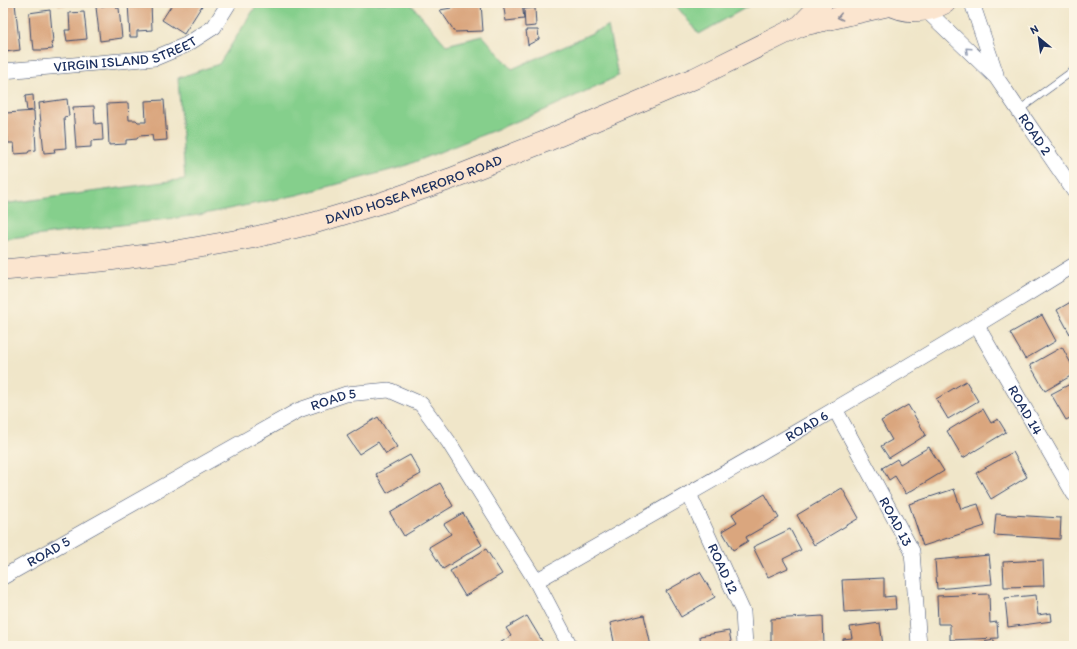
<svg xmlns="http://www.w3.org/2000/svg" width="1077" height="649" font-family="Itim,sans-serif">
<rect width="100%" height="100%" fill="#fcf5e5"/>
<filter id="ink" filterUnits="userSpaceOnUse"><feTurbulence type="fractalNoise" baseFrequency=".025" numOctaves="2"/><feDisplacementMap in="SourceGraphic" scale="8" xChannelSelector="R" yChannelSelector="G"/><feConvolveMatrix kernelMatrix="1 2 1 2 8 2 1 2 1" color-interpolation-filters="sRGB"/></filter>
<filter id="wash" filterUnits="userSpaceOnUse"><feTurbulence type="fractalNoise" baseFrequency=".012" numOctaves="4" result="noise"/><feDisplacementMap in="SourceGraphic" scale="16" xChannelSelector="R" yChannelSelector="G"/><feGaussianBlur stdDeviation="0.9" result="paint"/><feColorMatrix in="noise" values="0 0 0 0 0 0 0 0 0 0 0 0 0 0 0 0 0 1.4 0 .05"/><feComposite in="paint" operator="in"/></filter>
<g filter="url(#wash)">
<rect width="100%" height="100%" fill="#f0e6c9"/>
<path fill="#85cf8c" stroke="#507f75" d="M 258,3 L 410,3 L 446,45 L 483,36 L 512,69 L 608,26 L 618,76 L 545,110 L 402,167 L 297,195 L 199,215 L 3,240 L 3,204 L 185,179 L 178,78 L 219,64 Z
M 674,3 L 754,3 L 699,34 Z"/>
<g id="blocks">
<path fill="#daa67e" d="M 15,3 L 20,50 L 5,52 L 5,46 L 3,46 L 3,4 Z
M 58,3 L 74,3 L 74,4 L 59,6 Z
M 128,3 L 151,3 L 152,30 L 137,31 L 137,37 L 130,37 Z
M 173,3 L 202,3 L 203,4 L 184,34 L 162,20 Z
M 451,3 L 481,3 L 483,31 L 455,32 L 440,10 L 451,8 Z
M 503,3 L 522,3 L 524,19 L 506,21 Z
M 116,4 L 117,8 L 119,8 L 122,38 L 100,41 L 96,7 Z
M 535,8 L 536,26 L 525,27 L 524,9 Z
M 50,10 L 53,42 L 51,43 L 53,49 L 43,50 L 34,50 L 33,41 L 31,41 L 29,13 Z
M 84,12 L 87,39 L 67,41 L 65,30 L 70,30 L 69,13 Z
M 526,30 L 538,30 L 539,39 L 528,45 Z
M 33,95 L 34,110 L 27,111 L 25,96 Z
M 67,99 L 69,116 L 64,117 L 66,148 L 54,149 L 55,152 L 44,153 L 39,103 Z
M 164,100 L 167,140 L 153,141 L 152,135 L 139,136 L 137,139 L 126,140 L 126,144 L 109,145 L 107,104 L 128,103 L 129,120 L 136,120 L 138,122 L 146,122 L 145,101 Z
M 94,106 L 95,124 L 102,123 L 103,140 L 91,141 L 91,147 L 76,148 L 73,107 Z
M 34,111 L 36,150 L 29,151 L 28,153 L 15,154 L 14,143 L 8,143 L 6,113 Z
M 3,136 L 5,136 L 6,154 L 3,154 Z
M 1074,300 L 1074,334 L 1071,336 L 1057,310 Z
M 1042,315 L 1056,341 L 1025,359 L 1010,333 Z
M 1062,347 L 1074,369 L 1074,374 L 1045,391 L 1030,365 Z
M 966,381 L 978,401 L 948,419 L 936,399 Z
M 1074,382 L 1074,416 L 1066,420 L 1051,394 Z
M 908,405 L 926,435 L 889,458 L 881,446 L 892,440 L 881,421 Z
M 983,409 L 991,423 L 998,419 L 1006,432 L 963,458 L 947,431 Z
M 378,417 L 397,447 L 386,454 L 378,442 L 359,454 L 347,436 Z
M 929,447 L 944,471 L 906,494 L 895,476 L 889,480 L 882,468 L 897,459 L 900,464 Z
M 1013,452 L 1027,477 L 991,499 L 976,473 Z
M 410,455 L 421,474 L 387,493 L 376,474 Z
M 440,483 L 453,506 L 404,536 L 390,513 Z
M 842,488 L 859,518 L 814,545 L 797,515 Z
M 954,489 L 961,509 L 978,504 L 985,526 L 923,546 L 909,504 Z
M 765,494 L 779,518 L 746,537 L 748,541 L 733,550 L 722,531 L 737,522 L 732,514 Z
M 463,513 L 482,545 L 443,569 L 429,547 L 451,534 L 444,524 Z
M 996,514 L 1061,518 L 1060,539 L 994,535 Z
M 790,529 L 801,550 L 783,559 L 788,568 L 768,577 L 753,547 Z
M 486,549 L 502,574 L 465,596 L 450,571 Z
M 989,555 L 992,584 L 937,589 L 935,560 Z
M 1043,560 L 1044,586 L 1004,587 L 1003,562 Z
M 700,572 L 715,597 L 681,617 L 666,591 Z
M 884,578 L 884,597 L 895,596 L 896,609 L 844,612 L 842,580 Z
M 989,594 L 990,623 L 997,622 L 998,638 L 950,640 L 950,624 L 938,624 L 937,596 Z
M 1036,595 L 1038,615 L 1051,613 L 1052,621 L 1008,627 L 1005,598 Z
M 644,615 L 651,646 L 615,646 L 610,623 Z
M 527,616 L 545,646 L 495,646 L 511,636 L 506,628 Z
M 823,616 L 824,646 L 762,646 L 762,643 L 771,642 L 771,619 Z
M 880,623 L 883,646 L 844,646 L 843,639 L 852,638 L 850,627 Z
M 729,631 L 732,646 L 701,646 L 700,636 Z
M 994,640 L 995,646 L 967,646 L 967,645 Z"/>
</g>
</g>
<g filter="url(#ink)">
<use href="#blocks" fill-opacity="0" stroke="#3b4a6e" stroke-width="1"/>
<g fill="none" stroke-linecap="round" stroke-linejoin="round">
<defs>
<path id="lane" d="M 1019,110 L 1074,70"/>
<g id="street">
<path d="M 972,3 L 996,74"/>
<path id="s1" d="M 926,10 L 996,77 L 1074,191"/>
<path id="s2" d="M 3,71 L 155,58 L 186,45 L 214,27 L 229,3"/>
<path id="s3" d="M 977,326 L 1074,494"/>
<path id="s4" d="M 835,409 L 912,551 L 919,646"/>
<path id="s5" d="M 689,494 L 743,612 L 745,646"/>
<path id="s6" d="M 3,577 L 299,410 L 346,394 L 389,390 L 421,404 L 448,441 L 536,581 L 570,646"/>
<path id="s7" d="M 536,581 C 717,478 898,375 1074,265"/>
</g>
<g id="secondary">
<path d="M 887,3 C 905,14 927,13 945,3"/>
<path d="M 800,26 L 822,3"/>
<path id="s8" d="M 3,270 L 101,261 L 177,251 L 251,238 L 314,223 L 384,202 L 450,179 L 544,142 L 695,78 L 800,26 L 891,5"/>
</g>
</defs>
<use href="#lane" stroke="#3b4a6e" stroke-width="8"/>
<use href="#street" stroke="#3b4a6e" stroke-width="16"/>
<use href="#secondary" stroke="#3b4a6e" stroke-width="22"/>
<use href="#lane" stroke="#fff" stroke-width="7"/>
<use href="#street" stroke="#fff" stroke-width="15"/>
<use href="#secondary" stroke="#fbe5cf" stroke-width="21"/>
</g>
<defs><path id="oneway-chevron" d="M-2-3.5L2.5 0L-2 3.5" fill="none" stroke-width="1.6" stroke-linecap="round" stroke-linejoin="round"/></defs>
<use stroke="#8b8a96" href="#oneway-chevron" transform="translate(840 17) rotate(167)"/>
<use stroke="#8d97ae" href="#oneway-chevron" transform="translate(968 50) rotate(-137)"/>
</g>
<g text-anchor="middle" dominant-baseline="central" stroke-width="3" stroke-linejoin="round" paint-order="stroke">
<g font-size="14" fill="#1b2f5e" stroke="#fcf5e5">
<text stroke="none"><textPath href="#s2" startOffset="124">VIRGIN ISLAND STREET</textPath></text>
<text stroke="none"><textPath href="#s1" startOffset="166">ROAD 2</textPath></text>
<text stroke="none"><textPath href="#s8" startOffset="420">DAVID HOSEA MERORO ROAD</textPath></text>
<text stroke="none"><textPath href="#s6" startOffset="376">ROAD 5</textPath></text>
<text stroke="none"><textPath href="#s3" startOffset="97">ROAD 14</textPath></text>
<text stroke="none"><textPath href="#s7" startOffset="312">ROAD 6</textPath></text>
<text stroke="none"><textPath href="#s4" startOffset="128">ROAD 13</textPath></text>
<text stroke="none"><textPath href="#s6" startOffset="52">ROAD 5</textPath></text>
<text stroke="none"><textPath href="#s5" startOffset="82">ROAD 12</textPath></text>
</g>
</g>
<rect width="1077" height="649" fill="none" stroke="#fcf5e5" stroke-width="16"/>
<g transform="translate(1039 38) rotate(331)" stroke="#fcf5e5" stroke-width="3" paint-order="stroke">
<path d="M0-3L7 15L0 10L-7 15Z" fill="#1b2f5e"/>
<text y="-6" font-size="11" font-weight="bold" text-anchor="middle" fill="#1b2f5e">N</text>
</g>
</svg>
